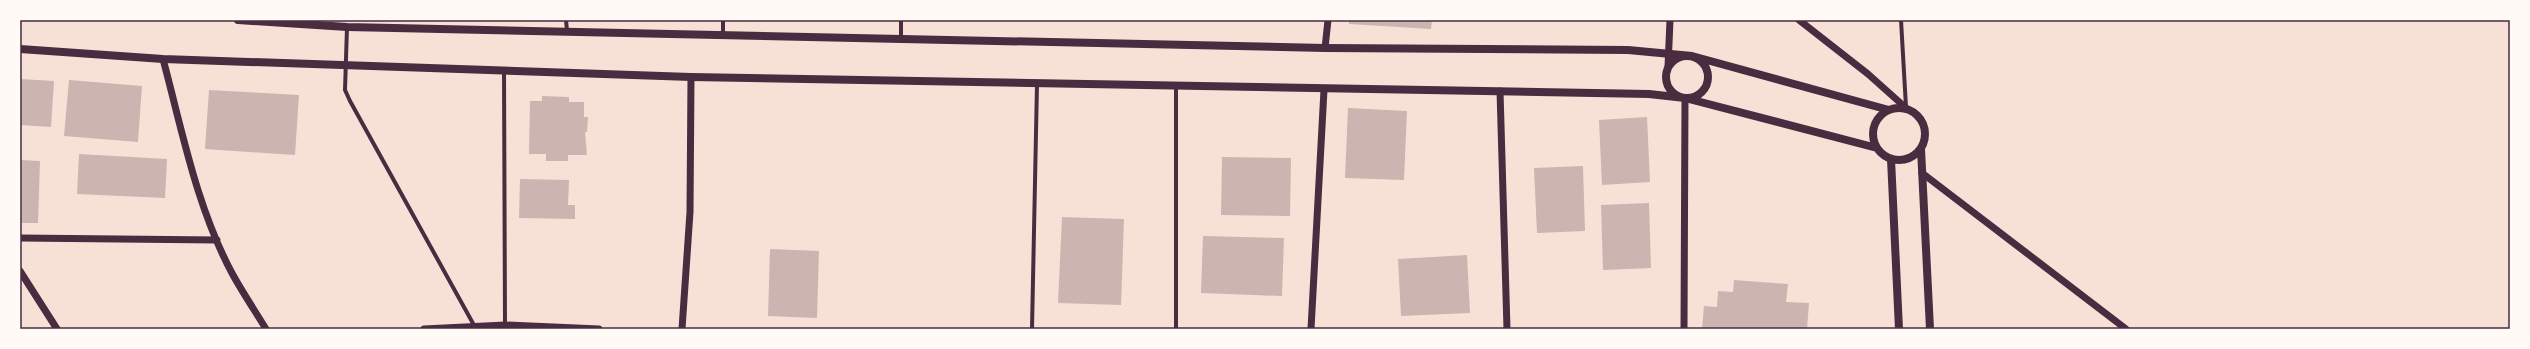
<svg xmlns="http://www.w3.org/2000/svg" width="2530" height="349" font-family="'PT Serif',serif">
<rect width="100%" height="100%" fill="#f7e1d7"/>
<path fill="#ccb4b1" d="M 1349,20 L 1432,20 L 1431,29 L 1349,24 Z
M 20,79 L 54,81 L 51,127 L 20,125 Z
M 69,80 L 142,86 L 138,142 L 64,136 Z
M 209,90 L 299,95 L 295,155 L 205,149 Z
M 542,96 L 569,97 L 569,102 L 584,102 L 584,117 L 588,117 L 587,132 L 585,132 L 587,155 L 568,155 L 568,161 L 546,161 L 546,154 L 529,154 L 530,101 L 542,101 Z
M 1348,108 L 1407,111 L 1404,180 L 1345,178 Z
M 1647,117 L 1650,182 L 1602,185 L 1599,120 Z
M 79,154 L 167,159 L 165,198 L 77,194 Z
M 1222,157 L 1291,158 L 1290,216 L 1221,215 Z
M 20,160 L 40,161 L 38,223 L 20,223 Z
M 1583,166 L 1585,231 L 1537,233 L 1534,168 Z
M 520,179 L 569,180 L 568,205 L 575,205 L 575,219 L 519,218 Z
M 1649,203 L 1651,268 L 1603,270 L 1601,205 Z
M 1062,217 L 1124,219 L 1121,305 L 1058,303 Z
M 1203,236 L 1284,238 L 1282,296 L 1201,293 Z
M 770,249 L 819,251 L 817,318 L 768,316 Z
M 1467,255 L 1470,313 L 1401,316 L 1398,259 Z
M 1734,280 L 1788,284 L 1786,302 L 1809,303 L 1807,329 L 1702,329 L 1704,306 L 1717,307 L 1718,291 L 1733,292 Z"/>
<g fill="none" stroke-linecap="round" stroke-linejoin="round">
<path stroke="#4a2c40" stroke-width="4" d="M 566,20 L 567,31
M 723,20 L 723,34
M 901,20 L 901,38
M 1901,20 L 1906,107
M 347,27 L 345,90 L 350,101 L 475,327
M 504,70 L 505,325
M 1176,87 L 1176,329
M 1032,329 L 1037,84"/>
<path stroke="#4a2c40" stroke-width="7" d="M 1799,20 L 1868,74 L 1906,108
M 1325,48 L 1328,20
M 163,59 C 182,130 197,209 233,275 C 243,293 255,311 266,329
M 1668,67 L 1670,20
M 1500,91 L 1507,329
M 1922,173 L 2126,329
M 20,238 L 217,240
M 20,271 L 57,329
M 424,329 L 505,325 L 599,329
M 682,329 L 690,212 L 691,77
M 1311,329 L 1324,90
M 1684,329 L 1685,98"/>
<path stroke="#4a2c40" stroke-width="8" d="M 238,20 L 347,27 L 1325,48 L 1628,50 L 1692,56 L 1889,110
M 20,49 L 163,59 L 691,77 L 1649,94 L 1685,98 L 1877,148
M1666 77a21 21 0 1 1 42 0a21 21 0 1 1-42 0Z
M1873 134a26 26 0 1 1 52 0a26 26 0 1 1-52 0Z
M 1921,149 L 1930,329
M 1891,159 L 1899,329"/>
</g>
<rect width="2530" height="349" fill="none" stroke="#fffaf5" stroke-width="42"/>
<rect x="21" y="21" width="2488" height="307" fill="none" stroke="#4a2c40" stroke-width="1.5"/>
</svg>
